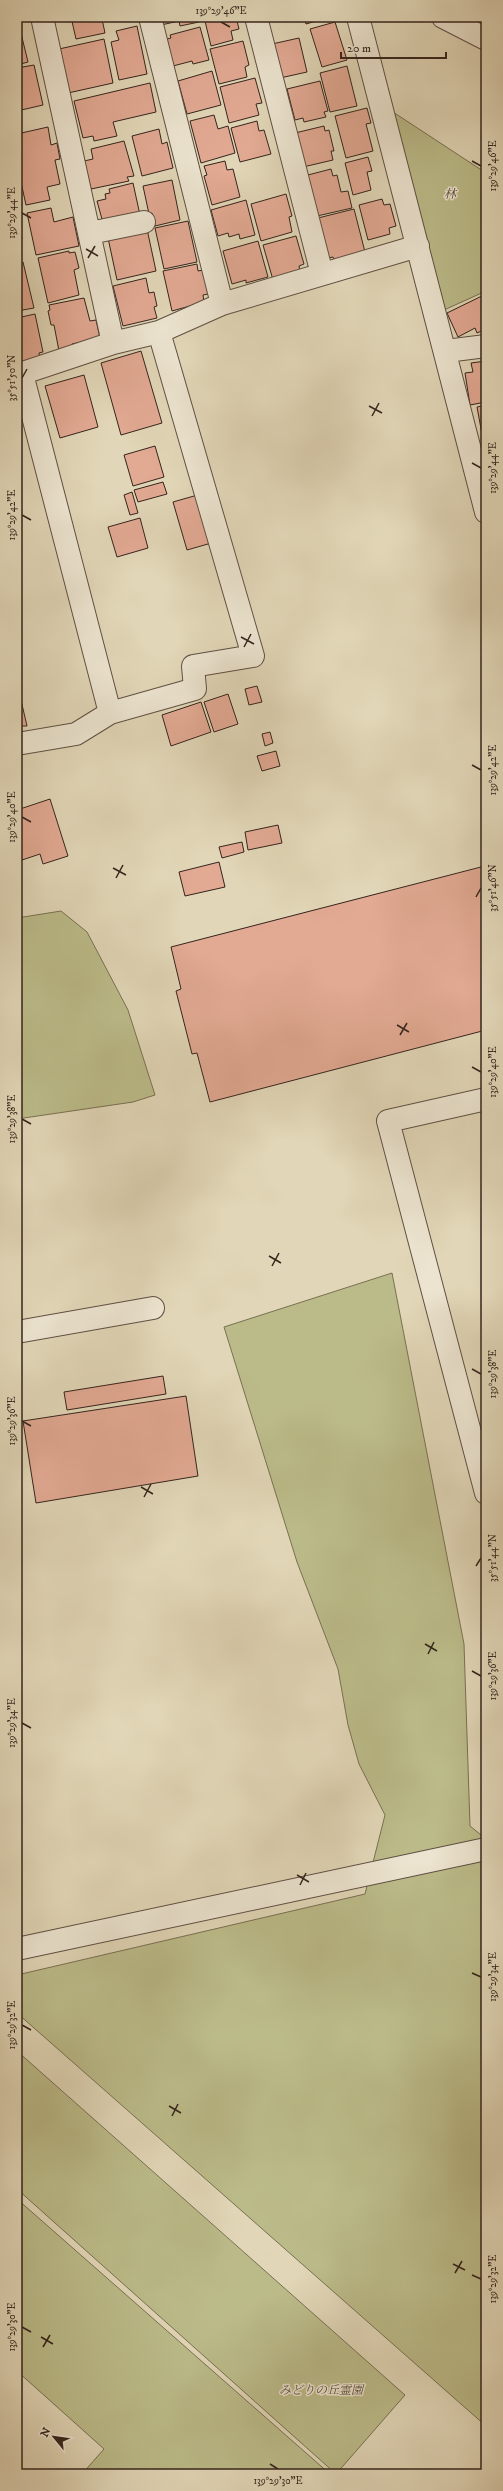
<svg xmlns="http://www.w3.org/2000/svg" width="503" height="2491" font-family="'IM FELL DW Pica','Noto Serif JP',serif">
<rect width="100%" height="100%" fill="#e1d6b7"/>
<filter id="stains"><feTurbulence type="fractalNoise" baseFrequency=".005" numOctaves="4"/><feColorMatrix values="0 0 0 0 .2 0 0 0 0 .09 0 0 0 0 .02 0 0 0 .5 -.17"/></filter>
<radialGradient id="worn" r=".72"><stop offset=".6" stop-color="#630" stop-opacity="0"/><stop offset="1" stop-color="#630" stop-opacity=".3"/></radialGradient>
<path fill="#bbbb89" stroke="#787053" d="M 393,112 L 486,173 L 486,291 L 444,310 Z
M 61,911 L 87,932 L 128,1010 L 155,1095 L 133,1102 L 17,1119 L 17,918 Z
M 392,1273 L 464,1644 L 470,1826 L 486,1839 L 486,2426 L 17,2013 L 17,1975 L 365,1894 L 385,1815 L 359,1764 L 348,1725 L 338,1669 L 297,1562 L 224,1327 Z
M 17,2051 L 405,2395 L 336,2474 L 17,2189 Z
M 17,2199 L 330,2474 L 82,2474 L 104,2449 L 17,2371 Z"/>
<path fill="#e2a993" stroke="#34241d" d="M 17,17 L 28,62 L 17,65 Z
M 71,17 L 105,17 L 102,19 L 105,33 L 76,39 Z
M 159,17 L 198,17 L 199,22 L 180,26 L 179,21 L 161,25 Z
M 204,17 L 236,17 L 239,29 L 231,31 L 233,40 L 211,46 Z
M 304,17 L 330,17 L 306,24 Z
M 335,22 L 347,60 L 322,67 L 310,29 Z
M 137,26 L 147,74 L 119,80 L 111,42 L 119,40 L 116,31 Z
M 200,27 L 209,60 L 193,64 L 192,61 L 173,66 L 167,39 L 171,38 L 170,35 Z
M 299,38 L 307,72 L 280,78 L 272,44 Z
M 104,39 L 113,83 L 68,93 L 59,49 Z
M 243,41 L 249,65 L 245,67 L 247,77 L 219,84 L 210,49 Z
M 34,65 L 43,105 L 17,111 L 17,68 Z
M 347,66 L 357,106 L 330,112 L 320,73 Z
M 212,71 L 221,105 L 187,114 L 178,81 Z
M 255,78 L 262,103 L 256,104 L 259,115 L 229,123 L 220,87 Z
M 320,81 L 328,111 L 324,112 L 326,117 L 304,122 L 303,118 L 295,120 L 287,89 Z
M 150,83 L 156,112 L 113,122 L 117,136 L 94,141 L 93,136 L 83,138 L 74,101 Z
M 367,108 L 371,123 L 366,124 L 373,151 L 346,158 L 335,116 Z
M 214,115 L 218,129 L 228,126 L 235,153 L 201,163 L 190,121 Z
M 257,121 L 259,131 L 264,130 L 271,154 L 240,162 L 231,128 Z
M 324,126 L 325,131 L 329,130 L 334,151 L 331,151 L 333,160 L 303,167 L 295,133 Z
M 48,127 L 51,145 L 57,143 L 60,159 L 55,160 L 60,184 L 47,187 L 50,200 L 26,205 L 17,164 L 17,134 Z
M 159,129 L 162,144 L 167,142 L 173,168 L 142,176 L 132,136 Z
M 124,141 L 134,176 L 127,177 L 129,181 L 91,189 L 84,161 L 93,159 L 91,149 Z
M 368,157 L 372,171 L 367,172 L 371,190 L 353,195 L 345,163 Z
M 225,161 L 227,170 L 233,169 L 240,197 L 212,205 L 204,176 L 207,175 L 204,166 Z
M 331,169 L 333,176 L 337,175 L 341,192 L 348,191 L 352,208 L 317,216 L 308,175 Z
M 172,180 L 180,220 L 155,226 L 152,213 L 149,214 L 143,186 Z
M 17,182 L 22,204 L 17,206 Z
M 133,183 L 140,215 L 103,223 L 97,201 L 106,199 L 105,194 L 110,193 L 109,189 Z
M 286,194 L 292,216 L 289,217 L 292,232 L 261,241 L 251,204 Z
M 382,199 L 384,205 L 390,204 L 396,226 L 389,228 L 390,234 L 368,240 L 359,205 Z
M 246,200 L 255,235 L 240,239 L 239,234 L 229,237 L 228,233 L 218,236 L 211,210 Z
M 51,208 L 54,222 L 73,217 L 79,246 L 36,255 L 27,213 Z
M 354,209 L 365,252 L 334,260 L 333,257 L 328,258 L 318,218 Z
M 17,219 L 22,239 L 17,240 Z
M 188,221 L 197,262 L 164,269 L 155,228 Z
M 147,229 L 156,271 L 117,280 L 108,238 Z
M 296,236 L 304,264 L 299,266 L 300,272 L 273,280 L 263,245 Z
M 258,241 L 268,277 L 246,283 L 246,280 L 232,284 L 223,251 Z
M 69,251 L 69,253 L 75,252 L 79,268 L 74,270 L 79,295 L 48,303 L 38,258 Z
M 23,262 L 34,308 L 17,311 L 17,263 Z
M 197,264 L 198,271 L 203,270 L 208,294 L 203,295 L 204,302 L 172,311 L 163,271 Z
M 146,278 L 149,293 L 154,292 L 157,306 L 154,307 L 157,318 L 123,326 L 113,286 Z
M 486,294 L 486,329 L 477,333 L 475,328 L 458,337 L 447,313 Z
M 84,298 L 90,321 L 96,320 L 100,338 L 72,344 L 73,348 L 59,351 L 54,325 L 51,325 L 48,311 L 50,310 L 49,305 Z
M 35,314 L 43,352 L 39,353 L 40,359 L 17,365 L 17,318 Z
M 141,351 L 162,423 L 121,435 L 101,363 Z
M 486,361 L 486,402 L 470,405 L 465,373 L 473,372 L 471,363 Z
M 84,375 L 98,427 L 60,438 L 45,386 Z
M 486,405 L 486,445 L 484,445 L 477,407 Z
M 155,446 L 164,477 L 133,486 L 124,455 Z
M 163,482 L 167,494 L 138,502 L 134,490 Z
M 132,492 L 138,513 L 130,515 L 124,495 Z
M 201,494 L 215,542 L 187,550 L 173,502 Z
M 140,518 L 148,548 L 117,557 L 108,527 Z
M 17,683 L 27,726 L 17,726 Z
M 257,686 L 262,702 L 249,705 L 245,689 Z
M 228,694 L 238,724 L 214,732 L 204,702 Z
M 201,702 L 211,732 L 171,746 L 162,715 Z
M 270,732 L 273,743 L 265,746 L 262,734 Z
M 276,751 L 280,766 L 262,771 L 257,756 Z
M 50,799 L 68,856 L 43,864 L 40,854 L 22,860 L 17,842 L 17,810 Z
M 278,825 L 282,843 L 248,850 L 245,832 Z
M 242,842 L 244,852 L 222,858 L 219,847 Z
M 219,862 L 225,887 L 185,896 L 179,872 Z
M 481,867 L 486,886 L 486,1030 L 210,1102 L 197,1053 L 192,1054 L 176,991 L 181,989 L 171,947 Z
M 163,1376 L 166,1394 L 67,1410 L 64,1392 Z
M 186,1396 L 198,1476 L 36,1503 L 23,1421 Z"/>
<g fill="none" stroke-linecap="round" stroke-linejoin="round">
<defs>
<path id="minor" d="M 150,17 L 222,304
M 256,17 L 322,274
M 358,17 L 486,512
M 443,17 L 486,39
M 90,233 L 144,222
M 113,343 L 159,332 L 222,304 L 418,246
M 446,351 L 486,346
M 22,374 L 110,713
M 17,375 L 113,343 L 42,17
M 17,744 L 76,734 L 110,713 L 195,689 L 193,666 L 253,656 L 159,332
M 486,1099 L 388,1121 L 486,1493
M 17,1332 L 153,1308
M 17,1949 L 486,1849"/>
</defs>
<use href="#minor" stroke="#5f5044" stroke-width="24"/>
<use href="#minor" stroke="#ece4d0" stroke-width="22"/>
</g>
<path fill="none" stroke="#34241d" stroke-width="1.5" d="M 221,22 L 230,27M 472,161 L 481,166M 22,213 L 31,218M 86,249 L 98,256M 88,258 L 95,246M 22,378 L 27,369M 369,406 L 382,413M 372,416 L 379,403M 472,463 L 481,468M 22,515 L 31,520M 241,637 L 254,644M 244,647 L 251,634M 472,765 L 481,770M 22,817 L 31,822M 113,868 L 126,875M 116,878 L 123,865M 476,897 L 481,888M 397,1025 L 409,1032M 400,1035 L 407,1023M 472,1067 L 481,1072M 22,1119 L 31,1124M 269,1256 L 281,1263M 272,1266 L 279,1253M 472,1369 L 481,1374M 22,1421 L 31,1426M 141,1487 L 153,1494M 144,1497 L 151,1484M 476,1566 L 481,1558M 425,1644 L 437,1651M 428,1654 L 434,1642M 472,1671 L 481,1676M 22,1723 L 31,1728M 297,1875 L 309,1882M 300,1885 L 306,1873M 472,1973 L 481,1977M 22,2025 L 31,2030M 169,2106 L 181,2113M 172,2116 L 178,2104M 453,2264 L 465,2270M 455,2273 L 462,2261M 472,2275 L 481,2279M 22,2327 L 31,2332M 41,2337 L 53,2344M 43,2347 L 50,2335M 270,2464 L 278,2469"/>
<g text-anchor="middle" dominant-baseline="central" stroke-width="3" stroke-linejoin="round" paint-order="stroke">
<g font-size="12" font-style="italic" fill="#564a38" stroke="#ece4d0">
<text x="450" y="194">林</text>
<text x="321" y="2390">みどりの丘霊園</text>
</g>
</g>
<rect width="503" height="2491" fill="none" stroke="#e1d6b7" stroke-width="44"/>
<g transform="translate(54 2437) rotate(299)" stroke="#ece4d0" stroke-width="3" paint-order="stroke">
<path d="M0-3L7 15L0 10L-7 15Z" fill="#34241d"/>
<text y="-6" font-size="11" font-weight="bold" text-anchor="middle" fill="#34241d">N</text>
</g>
<path d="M341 52v6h105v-6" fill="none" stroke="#34241d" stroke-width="2"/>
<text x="347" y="52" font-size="12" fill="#34241d" stroke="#ece4d0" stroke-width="3" paint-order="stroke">20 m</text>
<rect x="22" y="22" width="459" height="2447" fill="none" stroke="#34241d" stroke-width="1.5"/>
<g font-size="10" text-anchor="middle" fill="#34241d">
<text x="221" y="14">139°29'46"E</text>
<text transform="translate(492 166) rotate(-90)" y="4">139°29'46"E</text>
<text transform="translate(11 213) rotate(-90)" y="4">139°29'44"E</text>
<text transform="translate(11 378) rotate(-90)" y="4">35°51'50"N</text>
<text transform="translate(492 468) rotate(-90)" y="4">139°29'44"E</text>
<text transform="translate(11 515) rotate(-90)" y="4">139°29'42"E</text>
<text transform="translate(492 770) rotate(-90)" y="4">139°29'42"E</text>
<text transform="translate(11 817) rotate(-90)" y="4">139°29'40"E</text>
<text transform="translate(492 888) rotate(-90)" y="4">35°51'46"N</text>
<text transform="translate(492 1072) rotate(-90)" y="4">139°29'40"E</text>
<text transform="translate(11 1119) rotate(-90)" y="4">139°29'38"E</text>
<text transform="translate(492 1374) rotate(-90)" y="4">139°29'38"E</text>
<text transform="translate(11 1421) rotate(-90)" y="4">139°29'36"E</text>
<text transform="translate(492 1558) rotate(-90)" y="4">35°51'44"N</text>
<text transform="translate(492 1676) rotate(-90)" y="4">139°29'36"E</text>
<text transform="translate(11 1723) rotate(-90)" y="4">139°29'34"E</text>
<text transform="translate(492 1977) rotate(-90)" y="4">139°29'34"E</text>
<text transform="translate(11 2025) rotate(-90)" y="4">139°29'32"E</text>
<text transform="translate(492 2279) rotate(-90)" y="4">139°29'32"E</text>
<text transform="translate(11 2327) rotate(-90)" y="4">139°29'30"E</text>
<text x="278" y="2484">139°29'30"E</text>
</g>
<rect width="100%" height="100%" filter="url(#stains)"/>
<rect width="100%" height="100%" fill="url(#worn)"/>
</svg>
